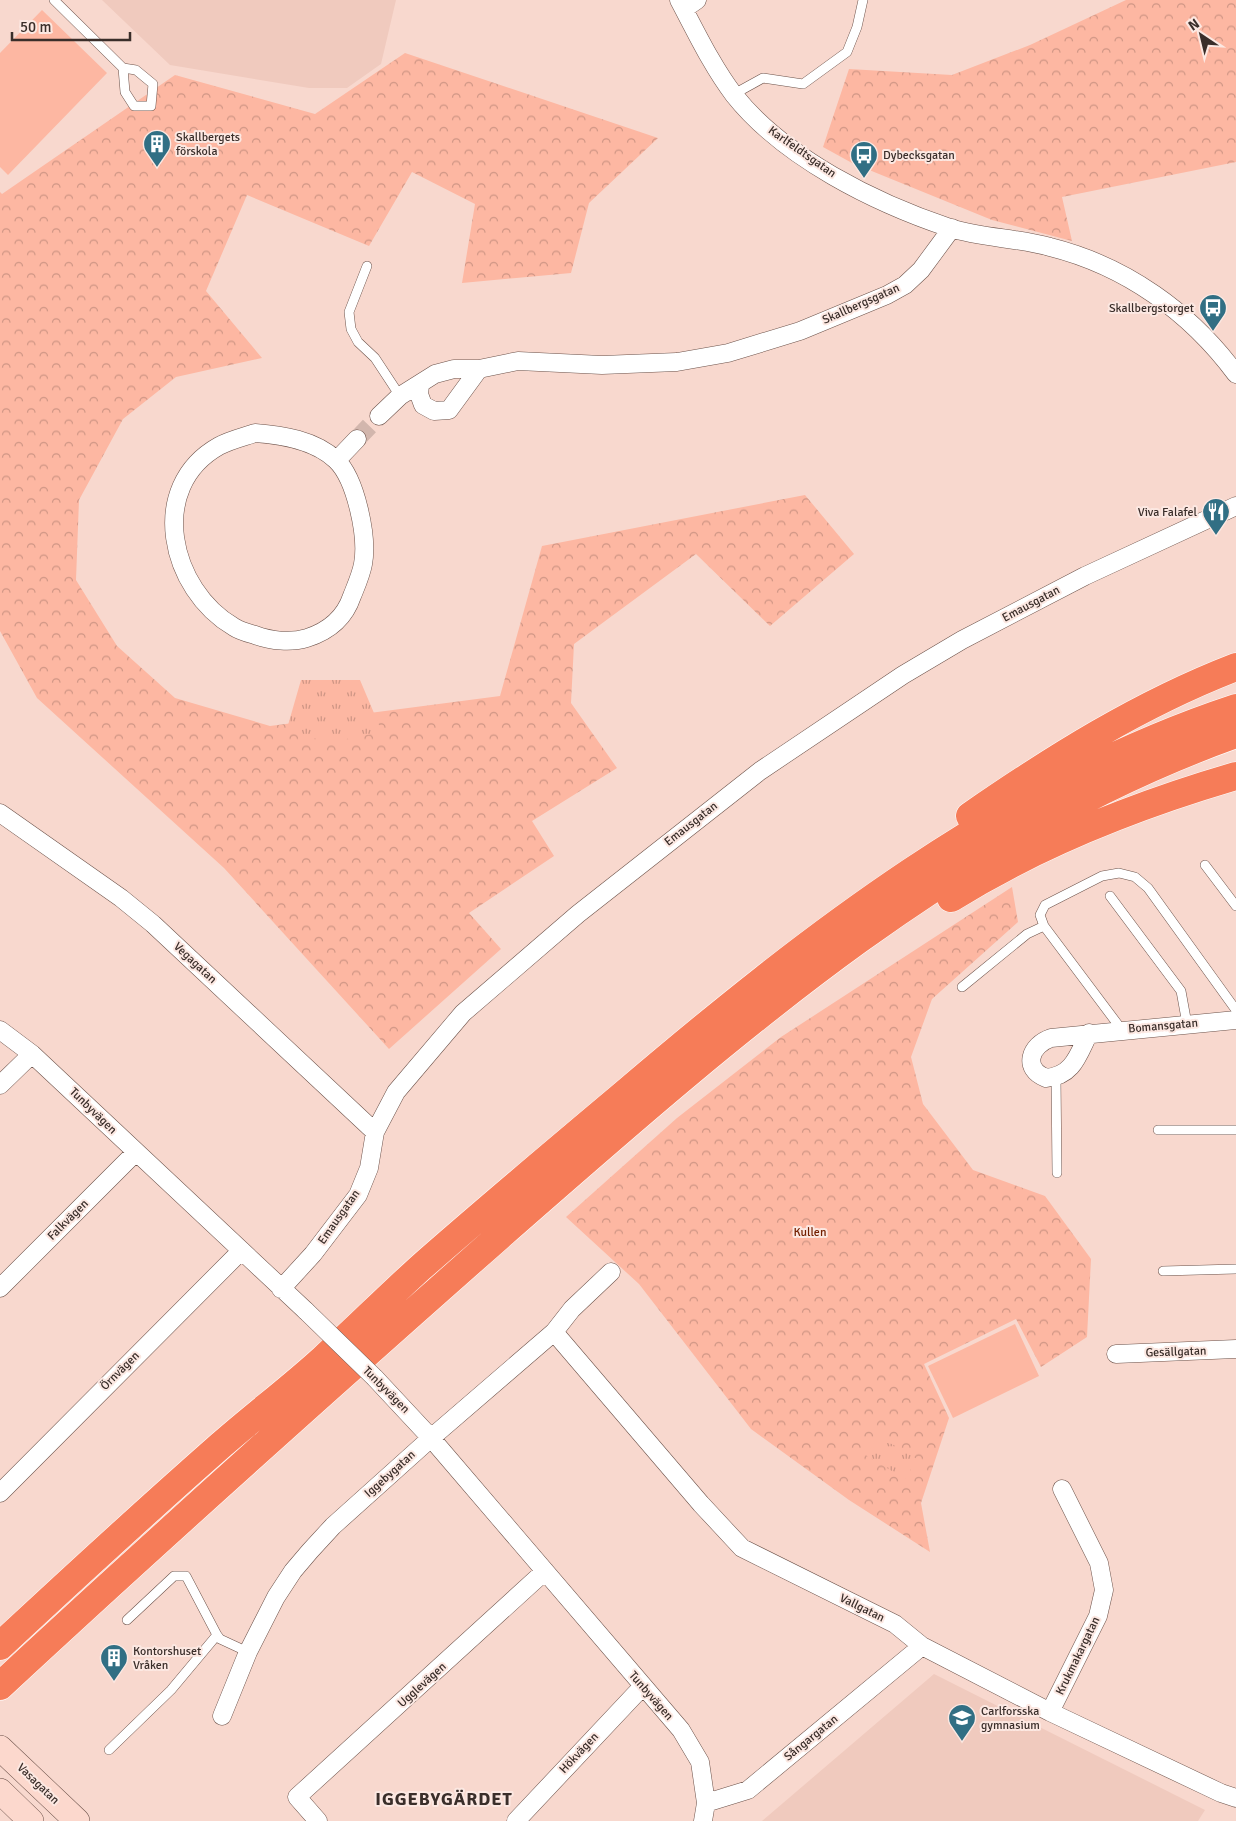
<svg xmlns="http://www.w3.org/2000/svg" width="1236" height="1821" font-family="Signika,sans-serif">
<defs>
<pattern id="forest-crowns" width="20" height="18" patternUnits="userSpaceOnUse" patternTransform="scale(1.25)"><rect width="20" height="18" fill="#fdb7a2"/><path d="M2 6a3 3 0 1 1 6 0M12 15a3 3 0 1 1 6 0" fill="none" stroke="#ce9584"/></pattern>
<pattern id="park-tufts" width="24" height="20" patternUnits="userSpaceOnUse" patternTransform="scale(1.25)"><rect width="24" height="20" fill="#fdb7a2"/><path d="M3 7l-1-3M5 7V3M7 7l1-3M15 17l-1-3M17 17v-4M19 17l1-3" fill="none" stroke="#ce9584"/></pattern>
</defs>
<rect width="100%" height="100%" fill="#f8d8ce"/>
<path fill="#f0cabe" d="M 102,0 L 396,0 L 381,64 L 347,88 L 309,88 L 170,65 Z
M 934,1674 L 1205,1810 L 1198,1821 L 762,1821 Z"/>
<path fill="#fdb7a2" d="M 42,10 L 107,73 L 8,175 L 0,167 L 0,53 Z
M 1015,1324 L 1039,1376 L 953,1418 L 928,1366 Z"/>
<path fill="url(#forest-crowns)" d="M 1126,0 L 1236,0 L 1236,162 L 1062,197 L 1072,241 L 992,220 L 852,163 L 823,147 L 849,69 L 952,75 L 1030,45 Z
M 405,53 L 658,138 L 589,203 L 571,273 L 462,283 L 475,204 L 412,172 L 369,246 L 247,195 L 206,291 L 262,358 L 176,377 L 123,419 L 79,500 L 76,580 L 117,646 L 175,698 L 270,726 L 500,696 L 542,546 L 805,495 L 854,554 L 770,626 L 696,554 L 574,644 L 571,703 L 617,768 L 532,821 L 554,856 L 469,913 L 501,949 L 389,1049 L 224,868 L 37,698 L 0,631 L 0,192 L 2,194 L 175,75 L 315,114 Z
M 1012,887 L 1018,922 L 932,999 L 911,1057 L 923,1104 L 973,1170 L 1045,1196 L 1091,1259 L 1087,1337 L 1041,1367 L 1016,1319 L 924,1364 L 949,1418 L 921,1503 L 930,1552 L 849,1500 L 751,1429 L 639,1284 L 566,1217 L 677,1118 L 781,1037 Z"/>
<path fill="url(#park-tufts)" d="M 301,680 L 360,680 L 382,732 L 331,742 L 286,732 Z
M 873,1440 L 892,1444 L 917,1459 L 905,1479 L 864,1454 Z"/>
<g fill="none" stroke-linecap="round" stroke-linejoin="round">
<path stroke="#d2b6ad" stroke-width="18" stroke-dasharray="18 9" stroke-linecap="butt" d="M 357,439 L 379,416"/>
<defs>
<path id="lane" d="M 54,0 L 123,68 L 136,70 L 153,84 L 151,106 L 134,106 L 125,92 L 123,68
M 734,94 L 763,78 L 803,84 L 847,52 L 857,27 L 863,0
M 367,266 L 349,312 L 351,329 L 358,342 L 375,358 L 400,396
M 1205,865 L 1236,906
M 1110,896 L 1181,991 L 1187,1024
M 962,987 L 1027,934 L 1044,926
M 1122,1030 L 1044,926 L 1040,915 L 1045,905 L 1102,876 L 1119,873 L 1135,877 L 1148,888 L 1236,1010
M 1056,1077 L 1057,1173
M 1158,1130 L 1236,1130
M 1163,1271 L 1236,1269
M 127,1620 L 174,1576 L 186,1576 L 217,1635 L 220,1639 L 248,1652
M 109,1750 L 171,1690 L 217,1635"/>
<path id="street" d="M 679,0 C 696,32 712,66 734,95 C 784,158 875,203 950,228 C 982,238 1018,238 1050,247 C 1126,266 1190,312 1236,374
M 684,9 L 697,0
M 420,385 L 419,394 L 423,405 L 434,411 L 449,410 L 479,369
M 379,416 L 400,396 L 435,374 L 454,369 L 479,369 L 518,361 L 602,365 L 677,362 L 728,353 L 800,331 L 887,295 L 905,285 L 921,270 L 952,228
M 255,433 C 282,435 315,440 336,460 C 356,479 368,537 363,564 C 361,575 356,586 352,596 C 345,617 329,631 307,638 C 291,643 271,641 255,635 C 248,633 240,631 234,627 C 170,590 146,487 219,446 C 230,440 243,437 255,433 Z
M 337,460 L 357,439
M 0,813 L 121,898 L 153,924 L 375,1132
M 0,1030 L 32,1054 L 306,1311
M 1089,1033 C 1078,1055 1073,1076 1046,1078 C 1022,1069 1030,1045 1051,1038 L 1236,1020
M 0,1085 L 32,1054
M 0,1288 L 136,1152
M 281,1289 L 313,1254 L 358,1195 L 369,1168 L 375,1132 L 396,1092 L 463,1013 L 578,914 L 760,771 L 903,675 L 962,640 L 1085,576 L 1236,506
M 554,1332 L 701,1504 L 742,1548 L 895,1624 L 922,1646 L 1050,1712 L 1221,1793 L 1236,1798
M 1116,1354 L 1236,1349
M 375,1378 L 431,1438 L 681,1730 L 700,1762 L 706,1803 L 703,1821
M 0,1493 L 241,1251
M 1050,1712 L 1098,1616 L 1104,1590 L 1099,1563 L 1062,1489
M 222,1716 L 248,1652 L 276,1597 L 293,1571 L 310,1551 L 333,1526 L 431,1438 L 554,1332 L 572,1309 L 611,1272
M 706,1803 L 748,1790 L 922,1646
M 318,1821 L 297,1797 L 545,1571
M 516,1821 L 643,1686"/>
<path id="secondary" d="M 0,1748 L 77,1821
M 0,1791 L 31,1821"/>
<path id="highway" d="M 970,816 C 1054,758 1140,704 1236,667
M 951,898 C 1038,844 1137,805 1236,776
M 0,1646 C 73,1578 146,1511 221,1445 C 254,1416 290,1389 323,1359 C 356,1329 387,1298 420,1268 C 487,1209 555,1152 623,1095 C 806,939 1005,784 1236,708
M 0,1686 C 166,1532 334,1382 504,1232 C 726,1038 954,834 1236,734"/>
</defs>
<use href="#lane" stroke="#6c524a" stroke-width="10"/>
<use href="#street" stroke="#6c524a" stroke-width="19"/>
<use href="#secondary" stroke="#6c524a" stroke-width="26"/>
<use href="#highway" stroke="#fff" stroke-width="29"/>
<use href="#lane" stroke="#fff" stroke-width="9"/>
<use href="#street" stroke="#fff" stroke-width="18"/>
<use href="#secondary" stroke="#fcd8cd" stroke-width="25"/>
<use href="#highway" stroke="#f67c58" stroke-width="28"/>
<defs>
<path id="street-bridge" d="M 306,1311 L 375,1378"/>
</defs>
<use href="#street-bridge" stroke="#6c524a" stroke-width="19" stroke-linecap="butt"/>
<use href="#street-bridge" stroke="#fff" stroke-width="18"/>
</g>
<defs>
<symbol id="building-pin" viewBox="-11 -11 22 30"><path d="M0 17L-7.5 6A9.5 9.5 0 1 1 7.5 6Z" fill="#316f84" stroke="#fce8e2"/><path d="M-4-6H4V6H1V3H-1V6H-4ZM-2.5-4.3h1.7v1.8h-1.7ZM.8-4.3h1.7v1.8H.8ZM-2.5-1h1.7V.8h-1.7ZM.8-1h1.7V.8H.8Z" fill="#fff"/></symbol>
<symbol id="bus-pin" viewBox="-11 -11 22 30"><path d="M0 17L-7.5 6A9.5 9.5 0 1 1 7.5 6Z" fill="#316f84" stroke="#fce8e2"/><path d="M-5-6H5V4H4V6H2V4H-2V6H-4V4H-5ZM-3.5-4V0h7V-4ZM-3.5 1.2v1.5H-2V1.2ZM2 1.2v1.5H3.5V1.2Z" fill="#fff"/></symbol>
<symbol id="restaurant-pin" viewBox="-11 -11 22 30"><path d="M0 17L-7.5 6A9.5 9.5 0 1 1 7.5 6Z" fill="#316f84" stroke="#fce8e2"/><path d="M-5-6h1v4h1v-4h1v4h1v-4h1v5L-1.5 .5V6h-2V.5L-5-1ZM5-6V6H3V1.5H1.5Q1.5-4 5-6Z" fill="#fff"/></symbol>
<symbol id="school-pin" viewBox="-11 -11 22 30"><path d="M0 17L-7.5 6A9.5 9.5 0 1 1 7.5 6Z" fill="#316f84" stroke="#fce8e2"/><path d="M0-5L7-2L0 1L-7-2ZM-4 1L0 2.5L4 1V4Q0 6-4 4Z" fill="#fff"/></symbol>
</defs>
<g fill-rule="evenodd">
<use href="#building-pin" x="141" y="128" width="32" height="43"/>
<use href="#bus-pin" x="848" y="139" width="32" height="43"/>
<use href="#bus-pin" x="1197" y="292" width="32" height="43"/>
<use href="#restaurant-pin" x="1200" y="496" width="32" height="43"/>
<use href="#building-pin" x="98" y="1642" width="32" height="43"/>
<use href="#school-pin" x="946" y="1702" width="32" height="43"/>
</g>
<g text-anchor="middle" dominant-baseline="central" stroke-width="4" stroke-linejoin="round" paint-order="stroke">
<g font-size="12" fill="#3a2e2a" stroke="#fce8e2" text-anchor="start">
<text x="176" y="137">Skallbergets<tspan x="176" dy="14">förskola</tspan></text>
<text x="883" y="155">Dybecksgatan</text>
<text x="1194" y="308" text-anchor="end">Skallbergstorget</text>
<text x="1197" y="512" text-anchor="end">Viva Falafel</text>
<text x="133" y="1651">Kontorshuset<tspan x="133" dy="14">Vråken</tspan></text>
<text x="981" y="1711">Carlforsska<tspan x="981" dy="14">gymnasium</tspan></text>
</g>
<g font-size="12" fill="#3a2e2a" stroke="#fce8e2">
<text transform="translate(802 152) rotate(35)">Karlfeldtsgatan</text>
<text transform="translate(861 304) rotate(-24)">Skallbergsgatan</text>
<text transform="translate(1031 604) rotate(-28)">Emausgatan</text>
<text transform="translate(691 824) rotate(-38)">Emausgatan</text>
<text transform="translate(195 963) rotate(43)">Vegagatan</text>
<text transform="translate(1163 1026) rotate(-5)">Bomansgatan</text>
<text transform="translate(93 1111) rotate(44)">Tunbyvägen</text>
<text transform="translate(339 1217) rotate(-55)">Emausgatan</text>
<text transform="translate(68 1220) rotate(-45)">Falkvägen</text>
<text transform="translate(1176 1352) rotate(-2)">Gesällgatan</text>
<text transform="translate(120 1371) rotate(-45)">Örnvägen</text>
<text transform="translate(386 1390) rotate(45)">Tunbyvägen</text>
<text transform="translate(390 1474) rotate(-42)">Iggebygatan</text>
<text transform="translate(862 1608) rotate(26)">Vallgatan</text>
<text transform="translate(1078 1656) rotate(-64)">Krukmakargatan</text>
<text transform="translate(422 1685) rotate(-42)">Ugglevägen</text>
<text transform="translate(651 1696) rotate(49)">Tunbyvägen</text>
<text transform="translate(811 1738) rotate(-39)">Sångargatan</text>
<text transform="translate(579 1753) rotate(-47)">Hökvägen</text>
<text transform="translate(38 1784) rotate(44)">Vasagatan</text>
</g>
<g font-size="12" fill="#742001" stroke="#fce8e2">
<text x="810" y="1232">Kullen</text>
</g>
<g font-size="18" font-weight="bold" letter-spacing="1" fill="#3a2e2a" stroke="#fce8e2">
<text x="444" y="1799">IGGEBYGÄRDET</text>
</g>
</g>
<g transform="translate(1201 35) rotate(325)" stroke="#fce8e2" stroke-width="4" paint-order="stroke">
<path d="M0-4L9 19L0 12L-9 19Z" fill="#3a2e2a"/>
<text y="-8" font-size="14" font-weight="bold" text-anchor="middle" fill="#3a2e2a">N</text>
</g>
<path d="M12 32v8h118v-8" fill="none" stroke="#3a2e2a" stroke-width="2.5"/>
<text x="20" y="32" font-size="15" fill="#3a2e2a" stroke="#fce8e2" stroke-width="4" paint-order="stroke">50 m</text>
</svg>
